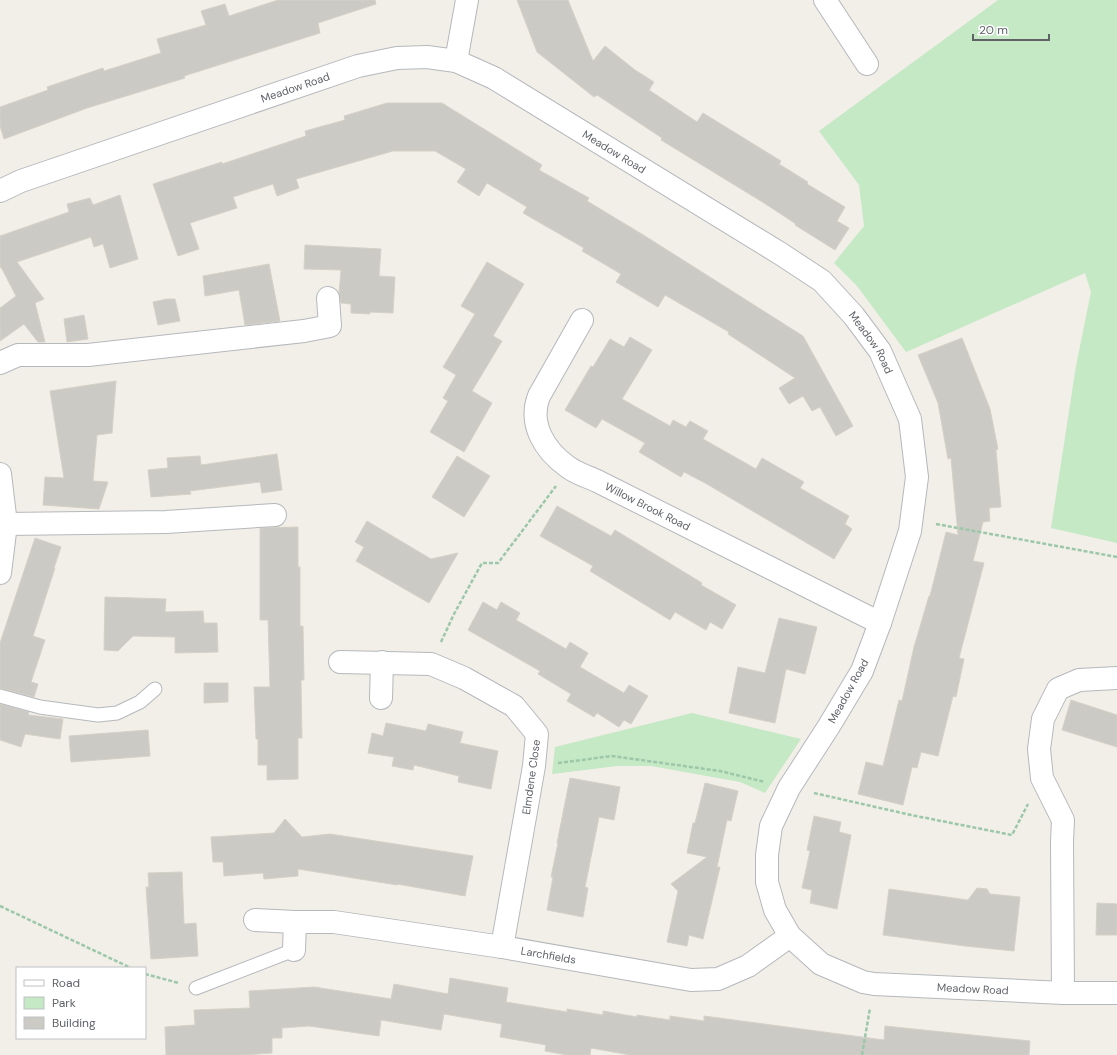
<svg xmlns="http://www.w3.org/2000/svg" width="1117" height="1055" font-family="'DM Sans',sans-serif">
<rect width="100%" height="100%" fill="#f1efe8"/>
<path fill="#c5e8c5" d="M 998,0 L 1117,0 L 1117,543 L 1051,528 L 1076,366 L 1091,292 L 1085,273 L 906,352 L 857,286 L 834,263 L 864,226 L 859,185 L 819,131 Z
M 692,713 L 801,739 L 765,793 L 740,782 L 651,766 L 617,766 L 552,774 L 555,747 Z"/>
<path fill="#cccac5" stroke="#d6d1c6" d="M 278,0 L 375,0 L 376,4 L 318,23 L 320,33 L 184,76 L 185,78 L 87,108 L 4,139 L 0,126 L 0,107 L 48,90 L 47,87 L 103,68 L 104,71 L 161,53 L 157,39 L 206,25 L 201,11 L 225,4 L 229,16 Z
M 517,0 L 568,0 L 593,61 L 605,46 L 635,70 L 654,82 L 649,90 L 697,122 L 703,113 L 781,161 L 779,164 L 808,182 L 807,184 L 845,207 L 837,221 L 849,228 L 835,250 L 795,225 L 796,224 L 764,203 L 661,140 L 662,138 L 597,95 L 594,97 L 537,52 Z
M 387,103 L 442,103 L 542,165 L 539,170 L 589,198 L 587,201 L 645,236 L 803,336 L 853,426 L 836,436 L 820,407 L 812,411 L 803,396 L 789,404 L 779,388 L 795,378 L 728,334 L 729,332 L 665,295 L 658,307 L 616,282 L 621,274 L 582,251 L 584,248 L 523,213 L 527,207 L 487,183 L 479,196 L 457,182 L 466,169 L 435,151 L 393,151 L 296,179 L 299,188 L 277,196 L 273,184 L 233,197 L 237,208 L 190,223 L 199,249 L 178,256 L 153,184 L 222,162 L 222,164 L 306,136 L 305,131 L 345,120 L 344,116 Z
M 120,195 L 138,259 L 110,268 L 103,244 L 94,247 L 91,237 L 17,262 L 44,299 L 35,303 L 45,342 L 38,342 L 24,324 L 0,341 L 0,308 L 16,296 L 1,267 L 0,268 L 0,236 L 69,212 L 67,204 L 90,198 L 93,205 Z
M 305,245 L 381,249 L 379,276 L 395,277 L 393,313 L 370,312 L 370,314 L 351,313 L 351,304 L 341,303 L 339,293 L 341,270 L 304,269 Z
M 487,262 L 524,284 L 493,336 L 502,341 L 472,391 L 492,403 L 464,452 L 430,432 L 448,401 L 443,398 L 456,375 L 443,367 L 475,314 L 461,306 Z
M 269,264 L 280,321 L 245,325 L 239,290 L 205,296 L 203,276 Z
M 167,299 L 175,299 L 180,321 L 158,325 L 153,302 Z
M 84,315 L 88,339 L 67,342 L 64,319 Z
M 630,337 L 652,350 L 622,399 L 670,426 L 673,420 L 686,427 L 690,421 L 708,431 L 703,439 L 756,469 L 762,458 L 804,482 L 800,488 L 849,516 L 845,524 L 852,529 L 834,559 L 705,483 L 684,472 L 681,477 L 639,452 L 645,443 L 602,419 L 596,428 L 565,410 L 591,366 L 593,367 L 610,339 L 624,347 Z
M 962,338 L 990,409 L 998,449 L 996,450 L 1001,507 L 989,508 L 990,521 L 983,522 L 973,561 L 984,563 L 959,658 L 964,659 L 956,697 L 953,696 L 938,756 L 921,752 L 917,768 L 912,767 L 903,805 L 858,794 L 866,762 L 883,766 L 899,700 L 902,701 L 914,647 L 929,596 L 930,596 L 946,532 L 958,535 L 951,458 L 948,459 L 938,403 L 918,355 Z
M 116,381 L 112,433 L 97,435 L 93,481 L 108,482 L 99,509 L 43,505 L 45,477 L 64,478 L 50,391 Z
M 277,454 L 282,490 L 262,493 L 260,482 L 190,491 L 191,494 L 151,497 L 148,470 L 168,468 L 167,458 L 200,456 L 201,465 Z
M 457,456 L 490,476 L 464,517 L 432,497 Z
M 557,506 L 611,536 L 615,530 L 702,583 L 701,585 L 736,605 L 722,629 L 710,622 L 706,630 L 675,612 L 670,620 L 590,571 L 593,566 L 540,536 Z
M 367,521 L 431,559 L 458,553 L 429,603 L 356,561 L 364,547 L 355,542 Z
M 298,527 L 298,567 L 300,567 L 300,626 L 303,626 L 304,680 L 301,680 L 302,738 L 298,738 L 298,779 L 267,780 L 267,765 L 258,765 L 258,739 L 256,739 L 254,687 L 270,687 L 268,620 L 260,620 L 260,528 Z
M 35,538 L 61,547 L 54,568 L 55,568 L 33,636 L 45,640 L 31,682 L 38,684 L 34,697 L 0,688 L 0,643 Z
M 105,597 L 166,599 L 165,612 L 203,611 L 204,623 L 217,623 L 218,652 L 175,653 L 175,637 L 133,636 L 118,651 L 104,650 Z
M 483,602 L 497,610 L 501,602 L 520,613 L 516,620 L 566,649 L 570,642 L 588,653 L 580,667 L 624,693 L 629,685 L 648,696 L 631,724 L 624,720 L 619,727 L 597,713 L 594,717 L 567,701 L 571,694 L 538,674 L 540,671 L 468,630 Z
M 779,618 L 817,627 L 805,674 L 786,669 L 775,723 L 729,713 L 738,667 L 765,673 Z
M 204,683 L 228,683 L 228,702 L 204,703 Z
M 1071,700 L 1117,715 L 1117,747 L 1062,730 Z
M 0,704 L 29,712 L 28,715 L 63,719 L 60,739 L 25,734 L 21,747 L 0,740 Z
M 386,723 L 426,731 L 428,724 L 463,732 L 460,743 L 498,751 L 491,789 L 458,782 L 459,776 L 414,765 L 413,770 L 392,766 L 394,757 L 368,753 L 372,733 L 383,736 Z
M 148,730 L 150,756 L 71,762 L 69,736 Z
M 570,778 L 620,787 L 614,820 L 599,817 L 585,887 L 588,888 L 583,917 L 547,910 L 553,877 L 551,877 L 558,843 L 557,843 Z
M 705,783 L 738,791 L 731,821 L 727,820 L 717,867 L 720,867 L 703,939 L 689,935 L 687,946 L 667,942 L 678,891 L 671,884 L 707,857 L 687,853 L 693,823 L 695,823 Z
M 814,816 L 841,822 L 839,832 L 851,835 L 837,909 L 810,903 L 812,890 L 802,888 L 810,851 L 807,850 Z
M 285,819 L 302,837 L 330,834 L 473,856 L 465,896 L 397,884 L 397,885 L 298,869 L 298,876 L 264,879 L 263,873 L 224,876 L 223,862 L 213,862 L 211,837 L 274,833 Z
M 182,872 L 184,924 L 196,923 L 198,956 L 151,959 L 146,887 L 149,887 L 148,873 Z
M 977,888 L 987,889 L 990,894 L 1020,897 L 1014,951 L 965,946 L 883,935 L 889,889 L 968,900 Z
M 1097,903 L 1117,904 L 1117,935 L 1096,935 Z
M 450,978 L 508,988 L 506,1002 L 567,1012 L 567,1009 L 603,1015 L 603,1011 L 637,1017 L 637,1015 L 670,1020 L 670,1016 L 704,1021 L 704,1016 L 884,1040 L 885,1026 L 1030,1041 L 1029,1055 L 630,1055 L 591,1048 L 590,1055 L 567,1055 L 545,1051 L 546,1045 L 500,1037 L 502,1024 L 444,1014 L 441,1030 L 381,1020 L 379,1036 L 309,1026 L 282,1028 L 282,1038 L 272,1038 L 272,1053 L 243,1055 L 166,1055 L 165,1027 L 195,1025 L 194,1010 L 250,1008 L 249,991 L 314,987 L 391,999 L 394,984 L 448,994 Z"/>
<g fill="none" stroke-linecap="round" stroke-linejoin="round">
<defs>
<path id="lane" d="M 0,696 L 40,707 L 98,715 L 117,713 L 140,702 L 155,689
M 196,988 L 294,950"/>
<g id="street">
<path d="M 825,0 L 867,64"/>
<path d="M 456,61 L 467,0"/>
<path id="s1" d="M 0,191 L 21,181 L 358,66 L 397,58 L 427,57 L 456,61 L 494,78 L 781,254 L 822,281 L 854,316 L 880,351 L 910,419 L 917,477 L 910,531 L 880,623 L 862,671 L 829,726 L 789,788 L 771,826 L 767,855 L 767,882 L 775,910 L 790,936 L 821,964 L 863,982 L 874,984 L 1063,993 L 1117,993"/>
<path id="s2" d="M 582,320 L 539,396 C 528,424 545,451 568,467 C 577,474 589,477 599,482 L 880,623"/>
<path d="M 0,363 L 18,355 L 88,355 L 304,331 L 330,326 L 328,298"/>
<path d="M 0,474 L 6,524 L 0,573"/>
<path d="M 6,524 L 166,522 L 275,515"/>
<path d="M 340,662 L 431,664 L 464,678 L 514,706 L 537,734 L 534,766 L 502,947"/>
<path d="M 381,698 L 382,662"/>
<path id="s3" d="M 255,920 L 295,922 L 334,922 L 502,947 L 691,980 L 718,979 L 748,966 L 790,936"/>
<path d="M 294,950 L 295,922"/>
<path d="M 1063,993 L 1062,842 L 1063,820 L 1042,778 L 1039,749 L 1043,719 L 1058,689 L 1079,680 L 1117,678"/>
</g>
</defs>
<use href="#lane" stroke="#b5b8bc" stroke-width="15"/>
<use href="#street" stroke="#b5b8bc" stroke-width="24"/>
<path stroke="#9cc7a9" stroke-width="2.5" stroke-dasharray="4 2" stroke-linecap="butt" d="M 936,524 L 1117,557
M 441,642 L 454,614 L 482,563 L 498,563 L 556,486
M 558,763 L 612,756 L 720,771 L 765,782
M 814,793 L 911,815 L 1012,835 L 1028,804
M 0,906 L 131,968
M 145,974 L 179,983
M 862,1055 L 870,1008"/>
<use href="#lane" stroke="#fff" stroke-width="13"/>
<use href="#street" stroke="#fff" stroke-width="22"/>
</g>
<g text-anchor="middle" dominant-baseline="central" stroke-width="4" stroke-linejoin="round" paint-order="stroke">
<g font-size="11" fill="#5f6368" stroke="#fff">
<text stroke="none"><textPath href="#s1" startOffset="313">Meadow Road</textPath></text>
<text stroke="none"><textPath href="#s1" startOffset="661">Meadow Road</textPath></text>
<text stroke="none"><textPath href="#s1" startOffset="985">Meadow Road</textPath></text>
<text stroke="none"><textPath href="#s2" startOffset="259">Willow Brook Road</textPath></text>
<text transform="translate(848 691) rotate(-61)">Meadow Road</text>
<text transform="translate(531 777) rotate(-82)">Elmdene Close</text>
<text stroke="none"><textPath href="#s3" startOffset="296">Larchfields</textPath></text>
<text stroke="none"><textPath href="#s1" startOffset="1825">Meadow Road</textPath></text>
</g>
</g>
<rect x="16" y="967" width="130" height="72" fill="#ffffff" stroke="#bfc1c3"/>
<rect x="24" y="980" width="20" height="6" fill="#ffffff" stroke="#bfc1c3"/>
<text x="52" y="987" font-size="12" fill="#5f6368">Road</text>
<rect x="24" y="997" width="20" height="12" fill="#c5e8c5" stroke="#bfc1c3"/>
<text x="52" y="1007" font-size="12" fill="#5f6368">Park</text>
<rect x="24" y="1017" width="20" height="12" fill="#cccac5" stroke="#bfc1c3"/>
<text x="52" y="1027" font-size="12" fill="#5f6368">Building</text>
<path d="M973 34v6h76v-6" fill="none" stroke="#5f6368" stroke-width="2"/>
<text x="979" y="34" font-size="12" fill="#5f6368" stroke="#ffffff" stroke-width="3" paint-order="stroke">20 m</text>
</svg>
